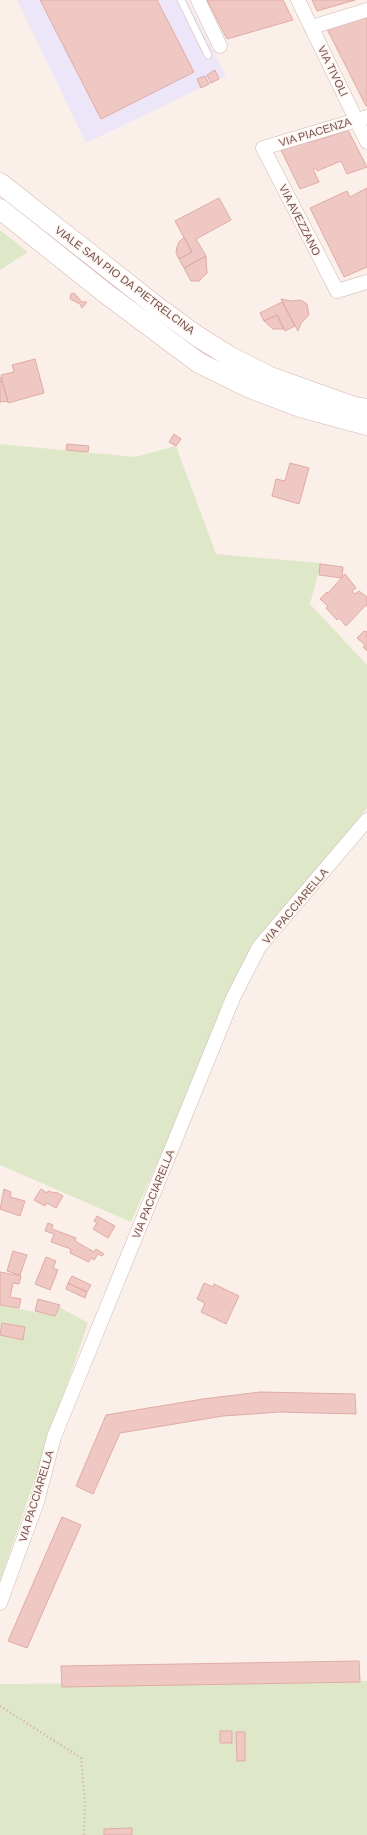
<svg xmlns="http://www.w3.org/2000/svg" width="367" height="1835" font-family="Arial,sans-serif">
<rect width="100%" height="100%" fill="#fbefe9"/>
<path fill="#ece6f8" d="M 17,0 L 187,0 L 226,76 L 86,143 Z"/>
<path fill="#dee8c8" d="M 0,230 L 28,252 L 0,270 Z
M 0,444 L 135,457 L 176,446 L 216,554 L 321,563 L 310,604 L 367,665 L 367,808 L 252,951 L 131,1222 L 0,1165 Z
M 0,1305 L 55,1316 L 59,1307 L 88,1323 L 0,1581 Z
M 367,1681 L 367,1835 L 0,1835 L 0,1684 Z"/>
<path fill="#efc8c3" stroke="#e0aba4" d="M 40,0 L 157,0 L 194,72 L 101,119 Z
M 207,0 L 283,0 L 293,20 L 227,39 Z
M 312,0 L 355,0 L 317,11 Z
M 367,17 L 367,106 L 366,106 L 327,29 Z
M 215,70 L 219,79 L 211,83 L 207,75 Z
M 205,76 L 209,84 L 201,88 L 197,79 Z
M 348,130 L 367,167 L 347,174 L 341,161 L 317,171 L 316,168 L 313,169 L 319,182 L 300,189 L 281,150 L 308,141 L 309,143 L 313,140 L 314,142 L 321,138 L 322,139 Z
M 367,188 L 367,267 L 344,277 L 310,208 L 347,191 L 350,197 Z
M 219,198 L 231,220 L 196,239 L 206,256 L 184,268 L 179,259 L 192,252 L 175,221 Z
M 184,237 L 192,252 L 179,259 L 176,253 L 177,247 L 179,242 Z
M 206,256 L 207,273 L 199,281 L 191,281 L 184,268 Z
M 74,293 L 82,302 L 87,302 L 82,308 L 80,304 L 70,299 L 71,294 Z
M 281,299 L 291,301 L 301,300 L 307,304 L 309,315 L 301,323 L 298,331 Z
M 282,302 L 295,326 L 285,331 L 277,315 L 264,321 L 260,313 Z
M 277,315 L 284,329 L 273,329 L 264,321 Z
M 35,359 L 44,393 L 8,403 L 1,375 L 14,372 L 12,365 Z
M 0,377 L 8,401 L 0,402 Z
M 174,434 L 181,439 L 176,446 L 169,442 Z
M 67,444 L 89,446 L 88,452 L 66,450 Z
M 290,463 L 309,468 L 299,504 L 272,496 L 276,479 L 285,481 Z
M 320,564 L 343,567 L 342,578 L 319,575 Z
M 345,574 L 356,588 L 352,591 L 355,594 L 359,591 L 367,597 L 367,606 L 366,605 L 346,626 L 339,618 L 337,620 L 326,608 L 328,606 L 320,599 L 327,592 L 328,593 Z
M 364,631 L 365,632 L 367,631 L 367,651 L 363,647 L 365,645 L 357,638 Z
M 4,1189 L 11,1192 L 10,1197 L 25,1201 L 20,1216 L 0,1209 Z
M 41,1189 L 47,1193 L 48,1191 L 55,1193 L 56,1192 L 63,1196 L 56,1208 L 47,1203 L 45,1206 L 34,1200 Z
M 97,1216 L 115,1226 L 108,1238 L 93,1229 L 97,1223 L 94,1221 Z
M 48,1223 L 53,1225 L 52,1229 L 76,1238 L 75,1241 L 94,1252 L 96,1249 L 104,1254 L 102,1256 L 98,1254 L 94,1260 L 90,1258 L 89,1262 L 70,1253 L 71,1249 L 51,1242 L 54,1234 L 45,1231 Z
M 13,1251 L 27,1255 L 20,1275 L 7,1271 Z
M 46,1257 L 56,1261 L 53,1268 L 58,1270 L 50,1290 L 35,1284 Z
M 0,1272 L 21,1276 L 19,1284 L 13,1283 L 10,1297 L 21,1299 L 19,1308 L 0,1305 Z
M 72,1276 L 91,1285 L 87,1292 L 68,1283 Z
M 68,1283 L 87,1292 L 85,1298 L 66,1289 Z
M 204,1283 L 213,1287 L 214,1284 L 239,1296 L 226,1324 L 201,1312 L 205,1303 L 197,1299 Z
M 38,1299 L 60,1305 L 55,1316 L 35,1311 Z
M 2,1323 L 25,1327 L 23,1340 L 0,1335 Z
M 260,1392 L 355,1394 L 356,1414 L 280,1412 L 223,1416 L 120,1433 L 93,1494 L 76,1486 L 106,1415 L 203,1399 Z
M 62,1517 L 81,1525 L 27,1648 L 8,1641 Z
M 359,1661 L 360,1682 L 62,1687 L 61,1666 Z
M 220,1731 L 232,1731 L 232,1743 L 220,1743 Z
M 236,1732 L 245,1732 L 245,1761 L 237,1761 Z
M 132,1828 L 132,1835 L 104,1835 L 104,1829 Z"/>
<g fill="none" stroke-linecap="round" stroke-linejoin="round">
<defs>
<path id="service" d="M 181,0 L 208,55"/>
<path id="minor" d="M 198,0 L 220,46
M 298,0 L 367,142
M 312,27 L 367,10
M 367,117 L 263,148 L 337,291 L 367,282
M 0,1603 L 37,1502 L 54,1437 L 233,998 L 259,947 L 367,820"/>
<path id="secondary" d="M 0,183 L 156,306 L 197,336 L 229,356 L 270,377 L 354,407 L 367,409
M 0,209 L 104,292 L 199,363 L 250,388 L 300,407 L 367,425"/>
</defs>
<use href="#service" stroke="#cfb7b2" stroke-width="8"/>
<use href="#minor" stroke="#cfb7b2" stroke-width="15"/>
<use href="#secondary" stroke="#d4b8b2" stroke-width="21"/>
<path stroke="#d4aba6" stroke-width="2.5" stroke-dasharray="1 3" stroke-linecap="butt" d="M 0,1706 L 81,1758 L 85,1802 L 84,1835"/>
<use href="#service" stroke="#fff" stroke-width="7"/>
<use href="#minor" stroke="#fff" stroke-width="14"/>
<use href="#secondary" stroke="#fff" stroke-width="20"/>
</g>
<g text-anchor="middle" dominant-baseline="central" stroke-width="3" stroke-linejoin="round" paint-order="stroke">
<g font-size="11" fill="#74524e" stroke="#fef4f0">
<text transform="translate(333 71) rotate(64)">VIA TIVOLI</text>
<text transform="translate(315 132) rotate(-17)">VIA PIACENZA</text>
<text transform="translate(300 220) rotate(63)">VIA AVEZZANO</text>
<text transform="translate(125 280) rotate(37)">VIALE SAN PIO DA PIETRELCINA</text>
<text transform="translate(295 906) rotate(-50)">VIA PACCIARELLA</text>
<text transform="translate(153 1194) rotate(-68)">VIA PACCIARELLA</text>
<text transform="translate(36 1496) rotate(-73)">VIA PACCIARELLA</text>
</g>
</g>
</svg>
